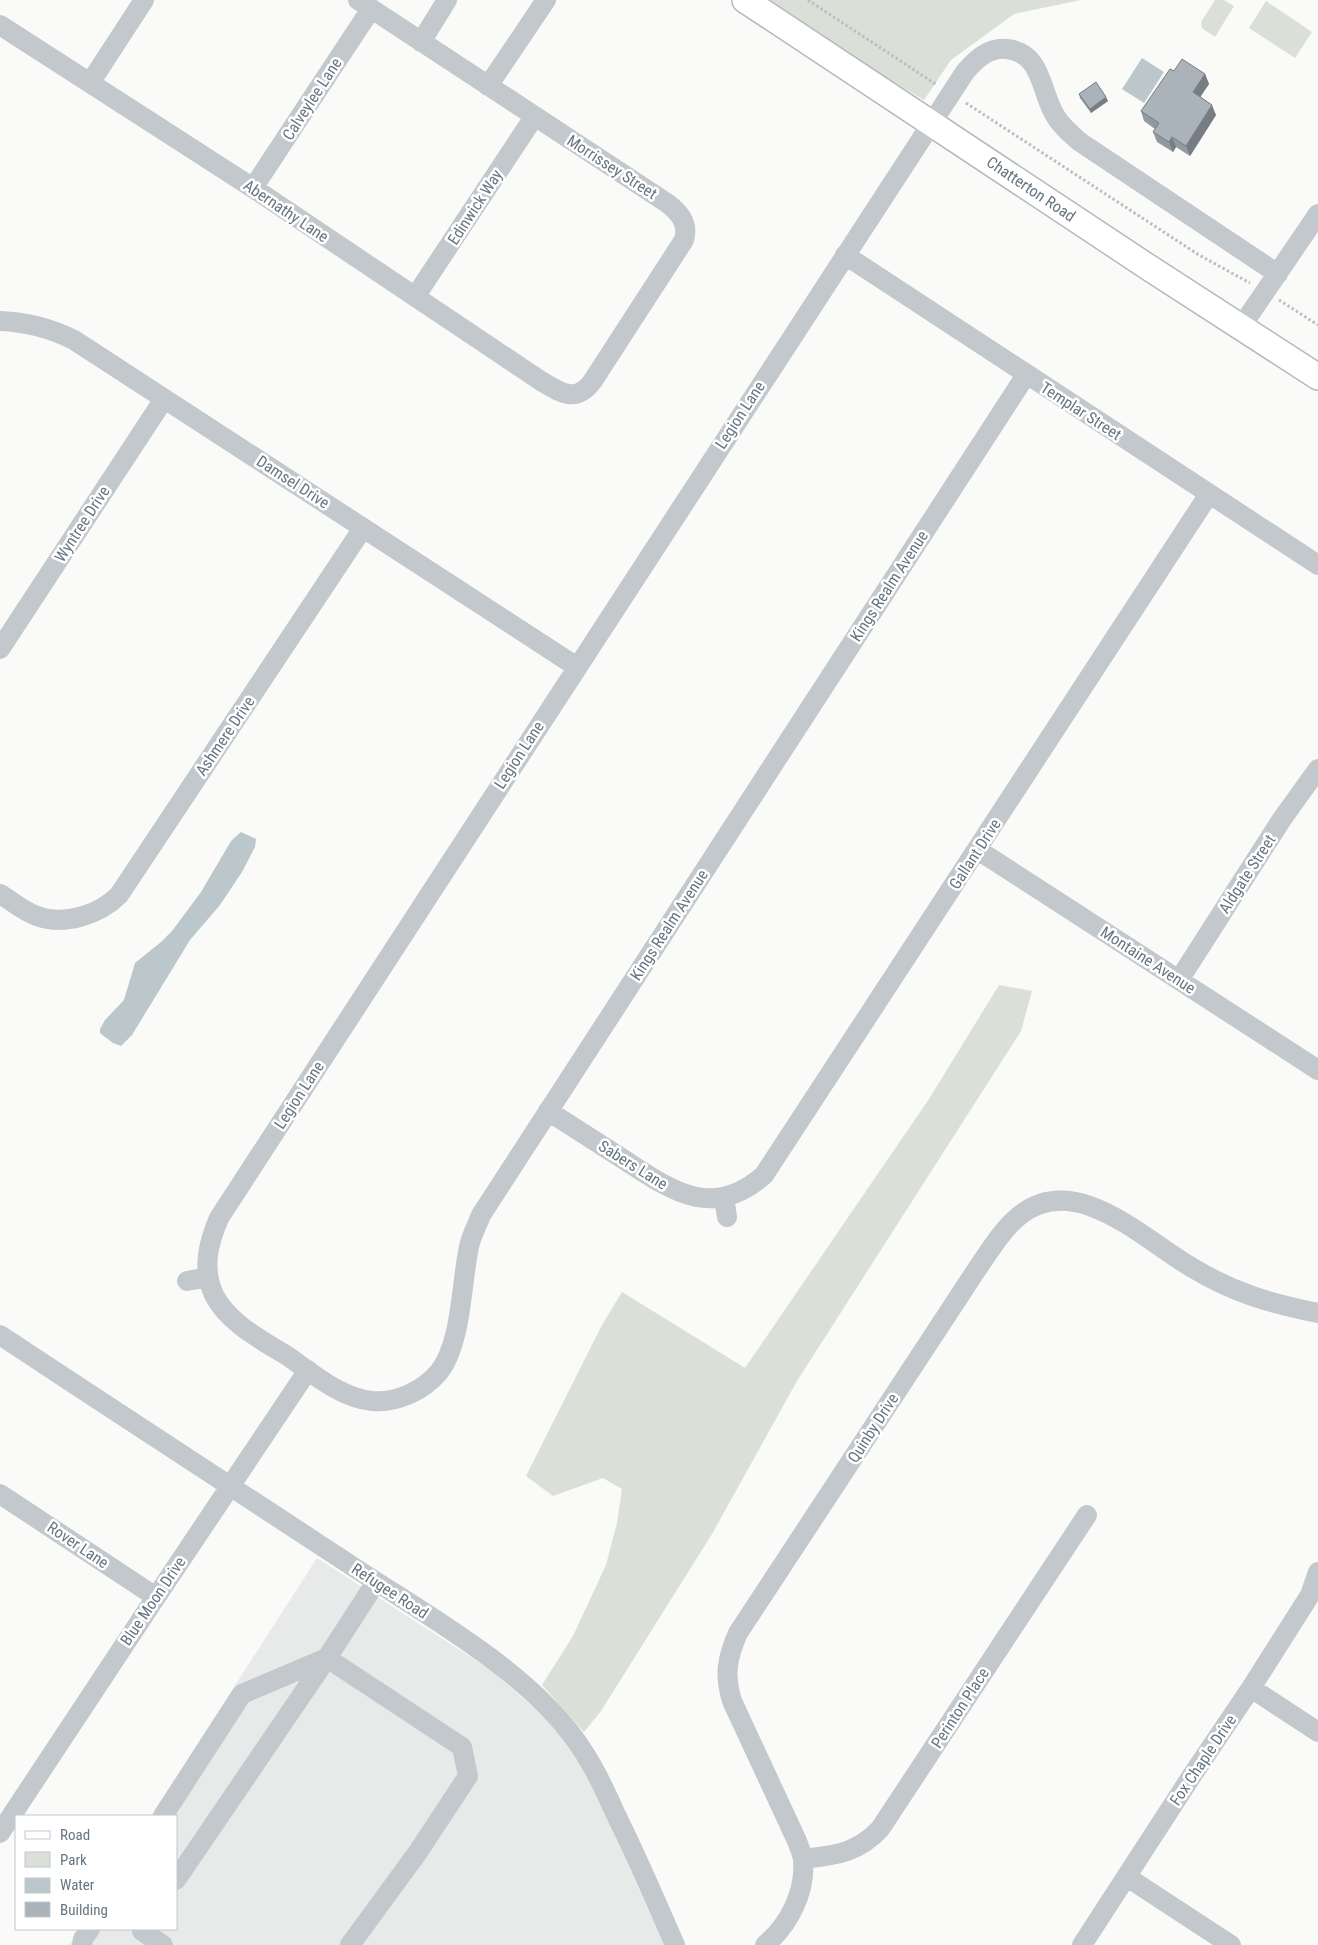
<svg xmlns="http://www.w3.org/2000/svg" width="1318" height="1945" font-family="'Roboto Condensed',sans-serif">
<rect width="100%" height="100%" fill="#fafaf8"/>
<path fill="#e8e9e9" d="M 317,1558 L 491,1670 L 566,1736 L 605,1813 L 664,1945 L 69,1945 L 79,1929 L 176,1929 L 176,1816 L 151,1816 Z"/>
<path fill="#dadfd7" d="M 768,0 L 1081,0 L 1014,14 L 951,60 L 924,100 L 877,72 Z
M 1215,0 L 1224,0 L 1234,6 L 1215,37 L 1202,28 L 1201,22 Z
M 1266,1 L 1312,32 L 1295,58 L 1249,28 Z
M 999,985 L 1032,991 L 1021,1031 L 797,1381 L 712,1534 L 601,1711 L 584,1732 L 542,1685 L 573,1636 L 606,1565 L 617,1523 L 622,1489 L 603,1478 L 553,1496 L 526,1476 L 602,1325 L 622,1292 L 745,1368 L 929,1099 Z"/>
<path fill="#bbc7cb" d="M 1142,58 L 1164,72 L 1144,103 L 1122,89 Z
M 241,832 L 256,839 L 255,847 L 242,872 L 220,905 L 190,940 L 132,1035 L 121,1046 L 113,1043 L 100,1033 L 100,1029 L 105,1020 L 124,1000 L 135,963 L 161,942 L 172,931 L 201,892 L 231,841 Z"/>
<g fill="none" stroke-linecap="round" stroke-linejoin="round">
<defs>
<path id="major" d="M 745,0 L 1148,267 L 1318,377"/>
</defs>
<use href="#major" stroke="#b5babe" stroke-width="28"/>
<path stroke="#bbbfc2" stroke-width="3" stroke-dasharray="2.5 2.5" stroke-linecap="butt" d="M 808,0 L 937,85
M 966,103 L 1199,255 L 1250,283
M 1279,300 L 1318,325"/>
<path stroke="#c3c8cc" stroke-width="20" d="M 0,25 L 253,188 L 541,381 C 560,392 575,404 592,382 L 684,240 C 689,223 679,212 667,203 L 358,0
M 421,42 L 447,0
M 90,83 L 144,0
M 488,86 L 546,0
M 253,188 L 371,9
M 845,255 L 1318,565
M 415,297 L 534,117
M 0,321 C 27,322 50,328 74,340 L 577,667
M 1241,327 L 1318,214
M 1026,375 L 481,1215 C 477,1226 471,1236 469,1247 C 461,1283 462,1343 439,1372 C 423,1391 397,1403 372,1401 C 340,1398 311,1372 286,1355 C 271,1346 255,1337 241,1326 C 231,1318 220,1307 214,1295 C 202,1268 208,1244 219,1218 L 965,72 C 976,59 989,47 1007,49 C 1043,53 1040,92 1056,117 C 1062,127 1071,134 1080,142 L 1278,274
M 0,649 L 164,399
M 978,850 L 1318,1070
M 0,894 C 12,901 23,911 37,916 C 64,926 99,915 119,895 L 363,528
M 1179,980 L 1282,819 L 1318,769
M 548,1111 C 573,1127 598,1143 623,1159 C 671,1190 712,1221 764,1175 L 1209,494
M 724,1197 L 727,1217
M 187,1281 L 208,1277
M 0,1335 C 116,1412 233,1488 349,1564 C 421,1612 520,1666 572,1735 C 591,1760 604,1788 617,1817 C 638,1859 656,1902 675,1945
M 0,1494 L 156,1597
M 327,1658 L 462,1747 L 468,1776 L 418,1852 L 350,1945
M 1251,1688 L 1318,1732
M 163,1816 L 242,1694 L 327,1658
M 0,1833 L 156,1597 L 308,1370
M 803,1859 C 835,1855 856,1854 880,1829 L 1087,1515
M 1127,1877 L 1231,1945
M 176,1880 L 327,1658 L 376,1582
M 143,1929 L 142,1931 L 163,1945
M 82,1945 L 83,1939 L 90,1929
M 765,1945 C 789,1925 806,1892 803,1859 C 802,1853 799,1847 797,1841 L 732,1701 C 724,1675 727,1658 738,1633 L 979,1266 C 991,1249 1002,1230 1019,1216 C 1075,1170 1143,1239 1191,1267 C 1234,1293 1269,1303 1318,1313
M 1082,1945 L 1191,1777 L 1251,1688 L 1310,1595 L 1318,1572"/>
<use href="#major" stroke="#fff" stroke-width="25"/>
</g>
<path fill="#929a9f" d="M 1174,71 L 1205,74 L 1209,84 L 1200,96 L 1216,115 L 1190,156 L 1176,147 L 1173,152 L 1157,142 L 1153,132 L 1155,129 L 1144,121 L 1141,111 Z
M 1079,94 L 1108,101 L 1091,113 L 1080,98 Z"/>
<path fill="#777d82" d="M 1205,74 L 1209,84 L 1197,102 L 1193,92 Z
M 1106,97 L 1108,101 L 1091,113 L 1090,109 Z
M 1212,105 L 1216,115 L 1190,156 L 1186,146 Z
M 1172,137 L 1176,147 L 1173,152 L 1169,142 Z"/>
<path fill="#aab3b9" stroke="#777d82" d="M 1182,59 L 1205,74 L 1193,92 L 1212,105 L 1186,146 L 1172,137 L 1169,142 L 1153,132 L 1159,123 L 1141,111 L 1170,69 L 1174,71 Z
M 1096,82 L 1106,97 L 1090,109 L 1079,94 Z"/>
<g text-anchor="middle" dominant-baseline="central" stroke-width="5" stroke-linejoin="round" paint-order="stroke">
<g font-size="16" fill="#657683" stroke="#fff">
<text transform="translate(312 99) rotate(-57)">Calveylee Lane</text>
<text transform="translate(612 167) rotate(33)">Morrissey Street</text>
<text transform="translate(1031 189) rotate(34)">Chatterton Road</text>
<text transform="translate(475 207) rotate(-57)">Edinwick Way</text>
<text transform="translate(286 211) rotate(34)">Abernathy Lane</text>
<text transform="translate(1081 411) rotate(33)">Templar Street</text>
<text transform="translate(740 415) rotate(-57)">Legion Lane</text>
<text transform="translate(293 482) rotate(33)">Damsel Drive</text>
<text transform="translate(82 524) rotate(-57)">Wyntree Drive</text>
<text transform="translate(889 586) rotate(-57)">Kings Realm Avenue</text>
<text transform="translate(225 736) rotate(-56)">Ashmere Drive</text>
<text transform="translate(519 755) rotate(-57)">Legion Lane</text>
<text transform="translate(975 854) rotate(-57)">Gallant Drive</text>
<text transform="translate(1247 874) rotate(-57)">Aldgate Street</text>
<text transform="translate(669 925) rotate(-57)">Kings Realm Avenue</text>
<text transform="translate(1148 960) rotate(33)">Montaine Avenue</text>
<text transform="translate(299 1095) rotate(-57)">Legion Lane</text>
<text transform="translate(633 1165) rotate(32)">Sabers Lane</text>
<text transform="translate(873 1428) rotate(-57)">Quinby Drive</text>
<text transform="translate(78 1545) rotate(34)">Rover Lane</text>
<text transform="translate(390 1591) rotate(33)">Refugee Road</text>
<text transform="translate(153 1601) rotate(-56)">Blue Moon Drive</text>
<text transform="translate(960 1708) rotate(-57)">Perinton Place</text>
<text transform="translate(1203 1760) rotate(-56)">Fox Chaple Drive</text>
</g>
</g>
<rect x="15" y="1815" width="162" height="115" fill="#ffffff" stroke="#c1c8cd"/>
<rect x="25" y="1831" width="25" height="8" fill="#ffffff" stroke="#c1c8cd"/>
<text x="60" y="1840" font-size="15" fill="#657683">Road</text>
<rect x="25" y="1852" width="25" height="15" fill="#dadfd7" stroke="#c1c8cd"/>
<text x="60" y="1865" font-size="15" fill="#657683">Park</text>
<rect x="25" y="1878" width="25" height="15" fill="#bbc7cb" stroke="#c1c8cd"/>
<text x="60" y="1890" font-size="15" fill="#657683">Water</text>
<rect x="25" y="1902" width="25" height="15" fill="#aab3b9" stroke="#c1c8cd"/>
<text x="60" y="1915" font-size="15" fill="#657683">Building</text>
</svg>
